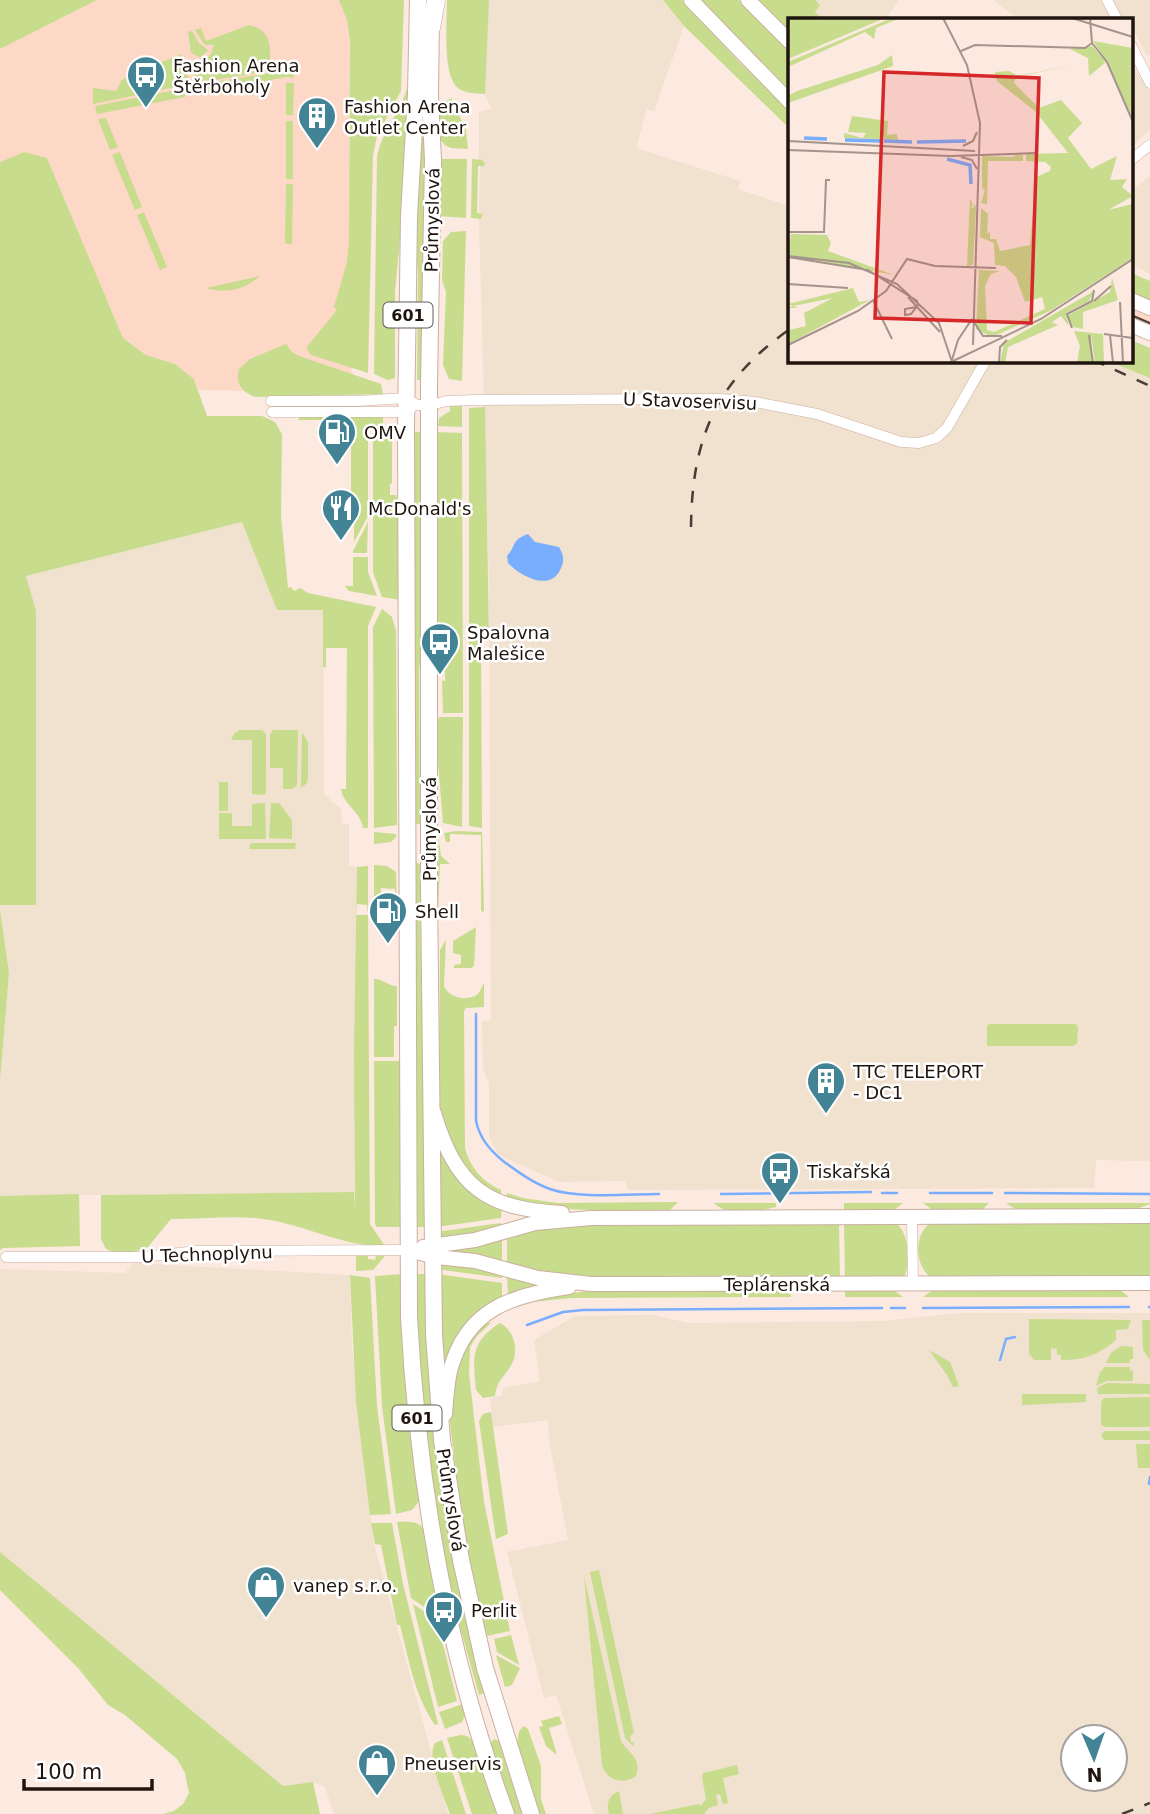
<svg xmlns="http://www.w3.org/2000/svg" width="1150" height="1814" font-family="'DejaVu Sans',sans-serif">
<rect width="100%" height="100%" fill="#fce9e0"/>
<path fill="#fed8c6" d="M 97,0 L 350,0 L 349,241 L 352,386 L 254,391 L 199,390 L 194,379 L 175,364 L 146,355 L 123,338 L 47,158 L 24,152 L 0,162 L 0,49 Z
M 1131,307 L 1150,314 L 1150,327 L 1131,317 Z"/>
<path fill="#f1e1cf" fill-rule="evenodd" d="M 488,0 L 663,0 L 684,26 L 654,111 L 647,109 L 636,148 L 740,181 L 738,189 L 789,206 L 790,360 L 1109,360 L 1150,378 L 1150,1161 L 1096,1160 L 1094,1188 L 628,1190 L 625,1181 L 559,1182 L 499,1155 L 489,1137 L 489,1083 L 483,1069 L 482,1021 L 491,1020 L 489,586 L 479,219 L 484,216 L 479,213 L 480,166 L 485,163 L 479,159 L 479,112 L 492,109 L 485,96 Z
M 815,0 L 899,0 L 886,19 L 823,19 L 815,12 Z
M 994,0 L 1150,0 L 1150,54 L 1147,56 L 1133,29 L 1131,30 L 1131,19 L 1017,19 Z
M 1131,63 L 1150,92 L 1150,130 L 1131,147 Z
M 1150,176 L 1150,274 L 1131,264 L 1131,190 Z
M 243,522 L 277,610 L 323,610 L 324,794 L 341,809 L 342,824 L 349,824 L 349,866 L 357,867 L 354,1192 L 0,1196 L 0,1081 L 9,973 L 0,905 L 36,905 L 35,611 L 26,576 Z
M 133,1263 L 350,1275 L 352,1348 L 374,1544 L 448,1814 L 334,1814 L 325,1787 L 313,1782 L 283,1786 L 0,1552 L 0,1269 L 125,1273 Z
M 960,1313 L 1150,1313 L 1150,1814 L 594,1814 L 556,1695 L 544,1698 L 507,1552 L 568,1540 L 549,1439 L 548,1420 L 493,1427 L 490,1398 L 502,1396 L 503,1388 L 540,1381 L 534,1340 L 575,1316 L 653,1315 L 688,1323 L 883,1321 ZM 1073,1737 L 1115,1737 L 1115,1779 L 1073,1779 Z"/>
<path fill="#c7dc8c" d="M 0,0 L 97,0 L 0,49 Z
M 339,0 L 404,0 L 401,91 L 377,136 L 373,156 L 368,373 L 311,355 L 306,348 L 337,310 L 334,307 L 347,262 L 349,241 L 350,40 L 347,20 Z
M 423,0 L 427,0 L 425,95 L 429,145 L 424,380 L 417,380 L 418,271 L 414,238 Z
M 447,0 L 489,0 L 485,94 C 476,93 466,94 458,88 C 442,75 447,20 447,0 Z
M 663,0 L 682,0 L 742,65 L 789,109 L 789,128 L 684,26 Z
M 698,0 L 739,0 L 789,50 L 789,95 Z
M 753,0 L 815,0 L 820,5 L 815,12 L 823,19 L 790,19 L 789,36 Z
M 249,25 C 274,31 270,49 270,71 L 196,83 L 195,73 L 211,54 L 214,45 L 205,45 L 195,30 L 201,28 L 206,41 Z
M 192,31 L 199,43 L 208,50 L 201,58 L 191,53 L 188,32 Z
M 182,54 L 190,84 L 93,104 L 93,88 L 116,91 L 121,81 L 128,75 Z
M 274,68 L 294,68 L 294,78 L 286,77 L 198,94 L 196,85 L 275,72 Z
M 286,83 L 294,83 L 293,115 L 286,115 Z
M 191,87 L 192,90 L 184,92 L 185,97 L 97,114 L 95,106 Z
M 407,88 L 405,189 L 395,291 L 395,378 L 388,380 L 374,374 L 377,157 C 382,131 400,113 407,88 Z
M 451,98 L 466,130 L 468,149 C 460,148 451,150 445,145 C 436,138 437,114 442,105 C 445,102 448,100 451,98 Z
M 106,118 L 118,147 L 110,150 L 98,119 Z
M 286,121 L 293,121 L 293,179 L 286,179 Z
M 24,152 L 47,158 L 123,338 L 146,355 L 175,364 L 194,379 L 207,416 L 262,416 L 275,422 L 282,434 L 281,516 L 288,588 L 291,587 L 294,591 L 300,588 L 308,593 L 376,607 L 368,626 L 368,828 L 363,828 C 361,811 343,805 341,789 L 346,789 L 347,648 L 326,648 L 326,667 L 323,667 L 323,610 L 277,610 L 242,522 L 26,576 L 36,611 L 36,905 L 0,905 L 0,162 Z
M 120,152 L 142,207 L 135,210 L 112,155 Z
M 440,159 L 467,159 L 466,218 L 438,216 Z
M 472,159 L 482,160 L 485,163 L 484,166 L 478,166 L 477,213 L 483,214 L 481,219 L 471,218 Z
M 286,184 L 293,184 L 292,245 L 285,243 Z
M 144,212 L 167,267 L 160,270 L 137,215 Z
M 466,231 L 462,381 L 449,379 L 443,365 L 446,292 L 442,280 L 443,241 L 451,232 Z
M 1131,273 L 1150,281 L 1150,303 L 1131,295 Z
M 260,276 C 244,290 226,294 206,288 Z
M 1131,340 L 1150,348 L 1150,378 L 1109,361 L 1131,360 Z
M 286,344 L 292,352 L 299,356 L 381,384 L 383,394 L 256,397 C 242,393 235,383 239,369 L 250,359 Z
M 450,406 L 462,406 L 462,427 L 438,426 L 439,418 L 450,411 Z
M 485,407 L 489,638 L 481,638 L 482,828 L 469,826 L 469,408 Z
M 300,417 L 383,417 L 383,427 L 368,427 L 368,516 L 354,542 L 354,513 L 351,509 L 351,420 L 298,420 Z
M 392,431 L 392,483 L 390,484 L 390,495 L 396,495 L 401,514 L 401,600 L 382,597 L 373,572 L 373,432 Z
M 411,432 L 421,432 L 424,621 L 419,671 L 420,824 L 412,824 Z
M 434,432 L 462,433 L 463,713 L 443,713 L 442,681 L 445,681 L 445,672 L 439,669 L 434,656 Z
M 368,522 L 367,553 L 353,553 L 353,551 Z
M 353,557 L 368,557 L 368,572 L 377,596 L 349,591 L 345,586 L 353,586 Z
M 382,609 L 392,617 L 396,631 L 397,825 L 374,828 L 373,627 Z
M 439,717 L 463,717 L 462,827 L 443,823 L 438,763 L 434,750 L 434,736 Z
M 240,730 L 262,730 L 266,734 L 266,793 L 264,795 L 252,794 L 252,740 L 231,740 L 234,734 Z
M 273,730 L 298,730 L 297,785 L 293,789 L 283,789 L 283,768 L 270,768 L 270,734 Z
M 302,732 L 308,742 L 308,778 L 307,783 L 301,788 Z
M 219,782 L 228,782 L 228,811 L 219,811 Z
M 265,803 L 266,839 L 219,839 L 219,813 L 232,813 L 232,826 L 252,826 L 252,804 Z
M 271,803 L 279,803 L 292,820 L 292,839 L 269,838 Z
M 456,831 L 482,832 L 484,912 L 481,911 L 481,835 L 450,834 L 450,842 L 446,842 L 444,833 Z
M 374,832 L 396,834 L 396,837 L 391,842 L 374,844 Z
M 435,833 L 438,833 L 441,856 L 450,864 L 440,864 L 437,935 Z
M 251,843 L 296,843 L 295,849 L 249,849 Z
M 415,861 L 420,865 L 421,986 L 425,1027 L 426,1227 L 417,1227 L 417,1139 L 412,1095 Z
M 374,865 L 387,866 L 396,872 L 397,912 L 395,889 L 381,888 L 381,913 L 376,913 L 374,916 Z
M 368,866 L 368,914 L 367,905 L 357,904 L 356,915 L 368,915 L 370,1224 L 385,1246 C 344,1247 306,1225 264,1219 C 234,1215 202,1219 171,1219 L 147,1248 L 132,1252 L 114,1252 L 106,1249 L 101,1239 L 101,1195 L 354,1192 L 355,1210 L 354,1055 L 357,867 Z
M 0,909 L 9,973 L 0,1081 Z
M 476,927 L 474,966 L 471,968 L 454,968 L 454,965 L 461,964 L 461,955 L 453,953 L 453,941 Z
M 446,940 L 444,986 C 449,997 463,1001 475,996 C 480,994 482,986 484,983 L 484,1007 L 466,1008 L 464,1011 L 465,1148 C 470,1168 483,1182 501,1190 L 501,1199 L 465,1171 L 441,1119 L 439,1094 L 440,950 Z
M 374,979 C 383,979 388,986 397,986 L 397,1026 L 394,1026 L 394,1057 L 374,1057 Z
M 989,1024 L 1076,1024 L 1078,1027 L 1077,1044 L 1073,1046 L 987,1046 L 987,1026 Z
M 374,1061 L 399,1061 L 402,1076 L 403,1227 L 377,1227 L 375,1224 Z
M 437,1141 L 502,1208 L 501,1218 L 436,1227 Z
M 507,1193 L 523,1198 L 557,1203 L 678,1202 L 669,1211 C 614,1211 560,1211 507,1202 Z
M 79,1194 L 80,1246 L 3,1248 L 0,1250 L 0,1196 Z
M 714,1203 L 776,1203 L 776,1207 C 757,1211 729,1218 714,1203 Z
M 844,1203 L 903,1203 L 894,1210 L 844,1211 Z
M 923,1203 L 989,1203 L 982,1210 L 934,1211 Z
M 1006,1203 L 1150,1203 L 1150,1204 L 1136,1209 L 1017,1210 Z
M 839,1221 L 840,1279 L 618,1279 L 555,1276 L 507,1266 L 507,1236 L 560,1225 Z
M 844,1221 L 897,1224 C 909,1234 911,1263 904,1277 L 845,1279 Z
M 1150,1221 L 1150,1279 L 932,1278 C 914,1267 913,1233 932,1222 Z
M 501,1223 L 501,1228 L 438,1239 L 436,1232 Z
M 502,1237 L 502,1265 L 436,1249 Z
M 356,1256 L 368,1256 L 368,1259 L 375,1260 L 376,1256 L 385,1256 L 373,1270 L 356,1271 Z
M 452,1263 L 502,1274 L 502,1278 L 436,1269 L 436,1264 Z
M 403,1274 L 420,1500 L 412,1510 L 396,1514 L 382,1406 L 375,1276 Z
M 413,1274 L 426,1274 L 429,1350 L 487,1692 L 479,1695 L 446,1577 L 426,1453 Z
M 437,1274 L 502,1283 L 502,1299 L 444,1373 Z
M 350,1275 L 370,1278 L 377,1406 L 391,1514 L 370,1515 L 356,1401 Z
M 507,1275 L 542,1286 L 508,1296 Z
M 604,1289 L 758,1289 L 791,1294 L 791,1297 L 571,1298 L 532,1302 L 517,1307 L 521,1300 Z
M 845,1289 L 893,1290 L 903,1297 L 845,1297 Z
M 1119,1289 L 1129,1297 L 923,1297 L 933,1290 Z
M 1029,1319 L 1131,1320 L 1128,1329 L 1116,1330 L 1116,1340 C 1098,1355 1084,1360 1061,1360 L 1061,1355 L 1057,1355 L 1057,1349 L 1051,1348 L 1051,1360 L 1034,1360 L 1029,1353 Z
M 1142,1320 L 1150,1320 L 1150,1360 L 1143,1350 Z
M 492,1322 L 477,1336 L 470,1347 L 469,1374 L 484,1502 L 510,1631 L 487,1636 L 479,1620 L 468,1568 L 449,1415 L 455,1371 L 462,1351 L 481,1326 Z
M 500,1323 C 515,1331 520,1352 510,1367 C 504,1377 496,1382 495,1396 L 483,1398 L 476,1390 C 473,1359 470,1342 500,1323 Z
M 1121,1346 L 1133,1347 L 1133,1359 L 1130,1359 L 1130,1363 L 1106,1363 L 1111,1353 Z
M 929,1350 L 950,1362 L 959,1386 L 953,1387 L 947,1375 Z
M 1105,1367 L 1130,1367 L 1130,1370 L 1133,1371 L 1133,1381 L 1106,1381 L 1096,1386 L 1100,1372 Z
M 1107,1383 L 1150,1384 L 1150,1394 L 1098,1394 L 1097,1388 Z
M 1022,1394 L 1086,1394 L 1086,1402 L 1022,1405 Z
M 1150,1397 L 1150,1427 L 1105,1427 L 1101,1425 L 1101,1402 L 1104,1398 Z
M 491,1412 L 508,1534 L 496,1539 L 479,1421 L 483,1414 Z
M 1105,1431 L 1150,1431 L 1150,1440 L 1104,1440 L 1101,1435 Z
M 1136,1444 L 1150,1444 L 1150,1468 L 1138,1468 Z
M 397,1522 C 407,1522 417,1520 424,1529 C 434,1540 438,1600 440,1618 L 411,1598 Z
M 371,1523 L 392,1523 L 403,1584 L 438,1724 L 435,1725 C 414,1694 409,1660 400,1625 L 397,1625 L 381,1545 L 375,1544 Z
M 0,1552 L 283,1786 L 313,1782 L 320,1814 L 163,1814 L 174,1811 L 183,1804 L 189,1793 L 185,1773 L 177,1759 L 125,1715 L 108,1705 L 78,1668 L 0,1590 Z
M 599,1570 L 634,1733 L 630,1736 L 631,1742 L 634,1742 L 633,1746 L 625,1738 L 590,1572 Z
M 584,1576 L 621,1741 C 629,1754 642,1758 636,1776 C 623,1785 607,1781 602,1765 Z
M 413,1604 L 437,1620 L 457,1701 L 438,1707 Z
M 511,1635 L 519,1665 L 497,1652 L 494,1639 Z
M 496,1655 L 520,1668 L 512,1685 L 505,1687 Z
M 466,1703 L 467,1710 L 462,1722 L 445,1729 L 439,1712 Z
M 559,1716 L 562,1724 L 549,1728 L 557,1755 L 546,1746 L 539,1727 L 543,1726 L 541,1721 Z
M 524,1726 L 528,1729 L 541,1766 L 541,1799 L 546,1814 L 540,1814 L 517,1744 L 519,1731 Z
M 461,1735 L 467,1736 L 476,1743 L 501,1814 L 472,1814 L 447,1738 Z
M 494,1739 L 501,1742 L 526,1814 L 511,1814 L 489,1744 Z
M 442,1740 L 466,1814 L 450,1814 C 444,1797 426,1757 435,1743 Z
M 737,1765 L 739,1774 L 723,1778 L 728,1803 L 723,1804 L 720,1794 L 716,1795 L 718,1805 L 709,1808 L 704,1814 L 650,1814 L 699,1804 L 701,1806 L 706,1799 L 702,1777 L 703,1773 Z
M 619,1791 L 623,1814 L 609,1814 C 606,1803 609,1795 619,1791 Z"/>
<path fill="#78aefd" d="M 528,534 L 535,542 L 559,547 C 563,554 565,560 561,568 C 551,593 520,576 508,563 L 507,556 C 517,545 511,540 528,534 Z"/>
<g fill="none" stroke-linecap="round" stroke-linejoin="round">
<path stroke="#78aefd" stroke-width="2.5" d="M 476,1014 L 476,1121 C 480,1139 490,1150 503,1161 C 518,1172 533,1183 550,1189 C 578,1199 629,1194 659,1194
M 882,1193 L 897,1193
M 930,1193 L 992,1193
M 1005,1193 L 1150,1194
M 721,1194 L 871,1192
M 1149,1307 L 1150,1307
M 891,1308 L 905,1308
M 923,1308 L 1129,1307
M 527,1325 L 563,1312 L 583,1310 L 882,1308
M 1000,1360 L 1006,1339 L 1015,1337
M 1149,1484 L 1150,1477"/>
<defs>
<path id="street" d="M 1107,0 L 1117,19
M 1131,45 L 1150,83
M 1131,160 L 1150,145
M 271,401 L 358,401 L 407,398 L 417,405 L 430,405 L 447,401 L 475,400 L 721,399 L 755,402 L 817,414 L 901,442 L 919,443 L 936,438 L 947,428 L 986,360
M 272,412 L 406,412 L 411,409
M 912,1216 L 913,1284
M 6,1257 L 142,1257 L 197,1251 L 408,1250"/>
<path id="secondary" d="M 691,0 L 790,102
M 748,0 L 790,42
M 1131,300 L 1150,308
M 1131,325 L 1150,333
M 434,1113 C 456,1187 486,1209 562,1213
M 423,1247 L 475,1240 L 535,1223 L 591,1218 L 1150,1216
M 408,1250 L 436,1257 L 475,1261 L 538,1278 L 591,1284 L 1150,1283
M 445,1414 C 446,1400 447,1385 450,1371 C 466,1309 512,1295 569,1287"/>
<path id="primary" d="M 418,0 L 416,94 L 409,216 L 406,427 L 409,1317 C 418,1485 447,1655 506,1814
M 431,16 L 430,95 L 433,160 L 429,383 L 429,890 L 434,1335 L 442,1440 L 461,1560 L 485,1668 L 531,1814"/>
<path id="highway" d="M 431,28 L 436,0"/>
</defs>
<use href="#street" stroke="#ccafa0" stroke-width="11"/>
<use href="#secondary" stroke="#ccafa0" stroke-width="16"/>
<use href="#primary" stroke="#ccafa0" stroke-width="18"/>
<use href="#highway" stroke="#ccafa0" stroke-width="19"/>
<use href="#street" stroke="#fff" stroke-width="10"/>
<use href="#secondary" stroke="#fff" stroke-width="14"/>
<use href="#primary" stroke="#fff" stroke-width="16"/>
<use href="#highway" stroke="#fff" stroke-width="18"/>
<path stroke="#483c36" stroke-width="2" d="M 905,19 L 915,19
M 1131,315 L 1150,323"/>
<path stroke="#483c36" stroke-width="2.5" stroke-dasharray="12 12" stroke-linecap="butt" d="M 1093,360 L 1150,386
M 691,527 C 692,438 716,381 790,329
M 1122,1814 L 1150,1803"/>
</g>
<defs>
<symbol id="bus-pin" viewBox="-11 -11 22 30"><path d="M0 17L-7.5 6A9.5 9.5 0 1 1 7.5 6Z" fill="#428495" stroke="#fff"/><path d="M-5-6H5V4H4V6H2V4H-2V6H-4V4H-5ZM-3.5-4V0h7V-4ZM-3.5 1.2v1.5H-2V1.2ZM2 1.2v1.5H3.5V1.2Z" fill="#fff"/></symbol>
<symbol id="building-pin" viewBox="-11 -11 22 30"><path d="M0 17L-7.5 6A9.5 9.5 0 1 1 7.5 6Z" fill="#428495" stroke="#fff"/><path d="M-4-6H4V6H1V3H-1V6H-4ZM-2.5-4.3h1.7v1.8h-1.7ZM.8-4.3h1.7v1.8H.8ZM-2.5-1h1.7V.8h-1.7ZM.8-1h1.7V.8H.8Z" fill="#fff"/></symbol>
<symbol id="fuel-pin" viewBox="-11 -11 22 30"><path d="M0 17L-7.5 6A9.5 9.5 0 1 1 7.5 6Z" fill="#428495" stroke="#fff"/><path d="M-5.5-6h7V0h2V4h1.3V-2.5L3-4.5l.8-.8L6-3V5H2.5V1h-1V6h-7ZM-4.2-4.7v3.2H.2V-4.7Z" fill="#fff"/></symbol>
<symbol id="restaurant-pin" viewBox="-11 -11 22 30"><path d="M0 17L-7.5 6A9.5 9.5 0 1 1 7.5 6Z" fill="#428495" stroke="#fff"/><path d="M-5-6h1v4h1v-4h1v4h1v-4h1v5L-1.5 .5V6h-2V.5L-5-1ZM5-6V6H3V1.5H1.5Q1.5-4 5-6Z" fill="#fff"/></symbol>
<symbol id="shop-pin" viewBox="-11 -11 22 30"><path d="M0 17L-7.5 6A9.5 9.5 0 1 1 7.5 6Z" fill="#428495" stroke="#fff"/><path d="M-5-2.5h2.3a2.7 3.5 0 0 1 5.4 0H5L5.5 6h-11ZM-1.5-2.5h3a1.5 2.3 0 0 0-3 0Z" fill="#fff"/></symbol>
</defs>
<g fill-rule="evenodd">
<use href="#bus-pin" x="124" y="53" width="44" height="60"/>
<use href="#building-pin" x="295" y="94" width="44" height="60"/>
<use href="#fuel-pin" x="315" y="410" width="44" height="60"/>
<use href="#restaurant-pin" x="319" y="486" width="44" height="60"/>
<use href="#bus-pin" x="418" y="620" width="44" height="60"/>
<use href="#fuel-pin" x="366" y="889" width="44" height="60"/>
<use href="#building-pin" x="804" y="1059" width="44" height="60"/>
<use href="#bus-pin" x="758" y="1149" width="44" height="60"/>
<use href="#shop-pin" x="244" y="1563" width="44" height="60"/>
<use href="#bus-pin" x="422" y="1588" width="44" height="60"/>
<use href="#shop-pin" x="355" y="1741" width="44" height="60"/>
</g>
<g text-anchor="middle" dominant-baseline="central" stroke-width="5" stroke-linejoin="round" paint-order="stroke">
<g fill="#fff" stroke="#625a57" stroke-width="2">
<rect x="383.5" y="302.5" width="49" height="25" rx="5"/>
<rect x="392.5" y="1405.5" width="49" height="25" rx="5"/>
</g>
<g font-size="16" font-weight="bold" fill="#1f140f">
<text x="408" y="315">601</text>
<text x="417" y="1418">601</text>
</g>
<g font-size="18" fill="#1f140f" stroke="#fff" text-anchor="start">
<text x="173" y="65">Fashion Arena<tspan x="173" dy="21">Štěrboholy</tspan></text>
<text x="344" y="106">Fashion Arena<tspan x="344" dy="21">Outlet Center</tspan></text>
<text x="364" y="432">OMV</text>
<text x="368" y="508">McDonald's</text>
<text x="467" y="632">Spalovna<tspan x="467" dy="21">Malešice</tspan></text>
<text x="415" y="911">Shell</text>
<text x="853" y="1071">TTC TELEPORT<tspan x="853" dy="21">- DC1</tspan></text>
<text x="807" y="1171">Tiskařská</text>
<text x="293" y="1585">vanep s.r.o.</text>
<text x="471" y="1610">Perlit</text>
<text x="404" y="1763">Pneuservis</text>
</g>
<g font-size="18" fill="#1f140f" stroke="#fff">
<text transform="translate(432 220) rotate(-89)">Průmyslová</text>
<text transform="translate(690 401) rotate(2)">U Stavoservisu</text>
<text transform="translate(429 829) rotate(-90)">Průmyslová</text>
<text transform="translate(207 1254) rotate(-2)">U Technoplynu</text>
<text x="777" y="1284">Teplárenská</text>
<text transform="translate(451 1500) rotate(81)">Průmyslová</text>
</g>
</g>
<g transform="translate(788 18)">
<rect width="345" height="345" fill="#fce9e0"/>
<path d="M 0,0 L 97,0 L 0,41 ZM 104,0 L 112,0 L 88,10 L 86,21 L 77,14 L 0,49 L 0,44 ZM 305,23 L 345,30 L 345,101 L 319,43 ZM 304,28 L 318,44 L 301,58 L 300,40 L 282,31 ZM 104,37 L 105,48 L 0,85 L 0,78 L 9,73 L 90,47 ZM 295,45 L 228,59 L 226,65 L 251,90 L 273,82 L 294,105 L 280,120 L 303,151 L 329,138 L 322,162 L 339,161 L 334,169 L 345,178 L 320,192 L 345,186 L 345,240 L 262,293 L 204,319 L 188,311 L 191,252 L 212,253 L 203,256 L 197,268 L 199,312 L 206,314 L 257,291 L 254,279 L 237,284 L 228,259 L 217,248 L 207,247 L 206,225 L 192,219 L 193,190 L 200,196 L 199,216 L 202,214 L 202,221 L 208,221 L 212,233 L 242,227 L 248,159 L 262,153 L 263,149 L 257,144 L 238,143 L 238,136 L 280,135 L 248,94 L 209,63 L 207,54 L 221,53 L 230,58 ZM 64,98 L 100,103 L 99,117 L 109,116 L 110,122 L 96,121 L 95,113 L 94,121 L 56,120 L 56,115 L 75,120 L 78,115 L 60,114 ZM 229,136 L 235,137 L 235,143 L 200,143 L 199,186 L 193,185 L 197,172 L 194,170 L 194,138 L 225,139 ZM 182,180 L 185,188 L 182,190 L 185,190 L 187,186 L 188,190 L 185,247 L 179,248 ZM 3,216 L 39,217 L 43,225 L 40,233 L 106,257 L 0,237 ZM 324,260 L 330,282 L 295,294 L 295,311 L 285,309 L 279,298 L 322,274 ZM 65,270 L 71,284 L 82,282 L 0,326 L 1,312 L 18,308 L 16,295 L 45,280 L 5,288 L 8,289 L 9,290 L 0,290 L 5,288 L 0,286 ZM 306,273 L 301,283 L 278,295 L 281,308 L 273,298 L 264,304 L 270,307 L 220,329 L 217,345 L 212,345 L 216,325 ZM 286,313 L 315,316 L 316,345 L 307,345 L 303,316 L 304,345 L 289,345 L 292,328 Z" fill="#c7dc8c"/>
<path fill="none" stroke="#78aefd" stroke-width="3.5" d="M 16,120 L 39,121M 57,122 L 93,123M 96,123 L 124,124M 129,124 L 178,123M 159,141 L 182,147 L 183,166"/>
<path fill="none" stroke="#a4948c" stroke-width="2" d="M 155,0 L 179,47 L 192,105 L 185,327M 284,0 L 345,19M 302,0 L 304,25M 304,25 L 319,44 L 345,104M 173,33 L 187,27 L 297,30 L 304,25M 0,123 L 187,133M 175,128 L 185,123 L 189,114M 0,132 L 163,138 L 248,135M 173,139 L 184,142 L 189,151M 0,214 L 36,214 L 38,162 L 42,162M 0,238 L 61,245 L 109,266 L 151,305 L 164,344M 0,239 L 80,252 L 129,283 L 130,287 L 123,296 L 117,297 L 117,291 L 128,289M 0,266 L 60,270M 120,279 L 152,314M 85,282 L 104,321M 306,283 L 323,268M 332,284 L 335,345M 186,304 L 195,318 L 214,318M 284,310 L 279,296 L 304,283 L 306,272M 316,316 L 345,320M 301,317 L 305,345M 322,317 L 325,345M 0,327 L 70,293 L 98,273 L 119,241 L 147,248 L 208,250M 164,342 L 170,322 L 184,301M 161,345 L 253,301 L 345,241M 211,345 L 212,329 L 219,322"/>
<path fill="#d62828" fill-opacity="0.15" stroke="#d62828" stroke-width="3.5" d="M 96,54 L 251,60 L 243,305 L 87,300 Z"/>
<rect width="345" height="345" fill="none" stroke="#1f140f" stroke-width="3.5"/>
</g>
<g transform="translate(1094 1758) rotate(178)"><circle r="33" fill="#ffffff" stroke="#a5a19f" stroke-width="2"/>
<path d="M0-5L12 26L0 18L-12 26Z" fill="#428495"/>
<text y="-10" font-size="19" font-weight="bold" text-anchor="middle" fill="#1f140f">N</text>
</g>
<path d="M24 1779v10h128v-10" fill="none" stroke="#1f140f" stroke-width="3.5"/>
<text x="35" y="1779" font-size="21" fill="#1f140f" stroke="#ffffff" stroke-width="5" paint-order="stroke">100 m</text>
</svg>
